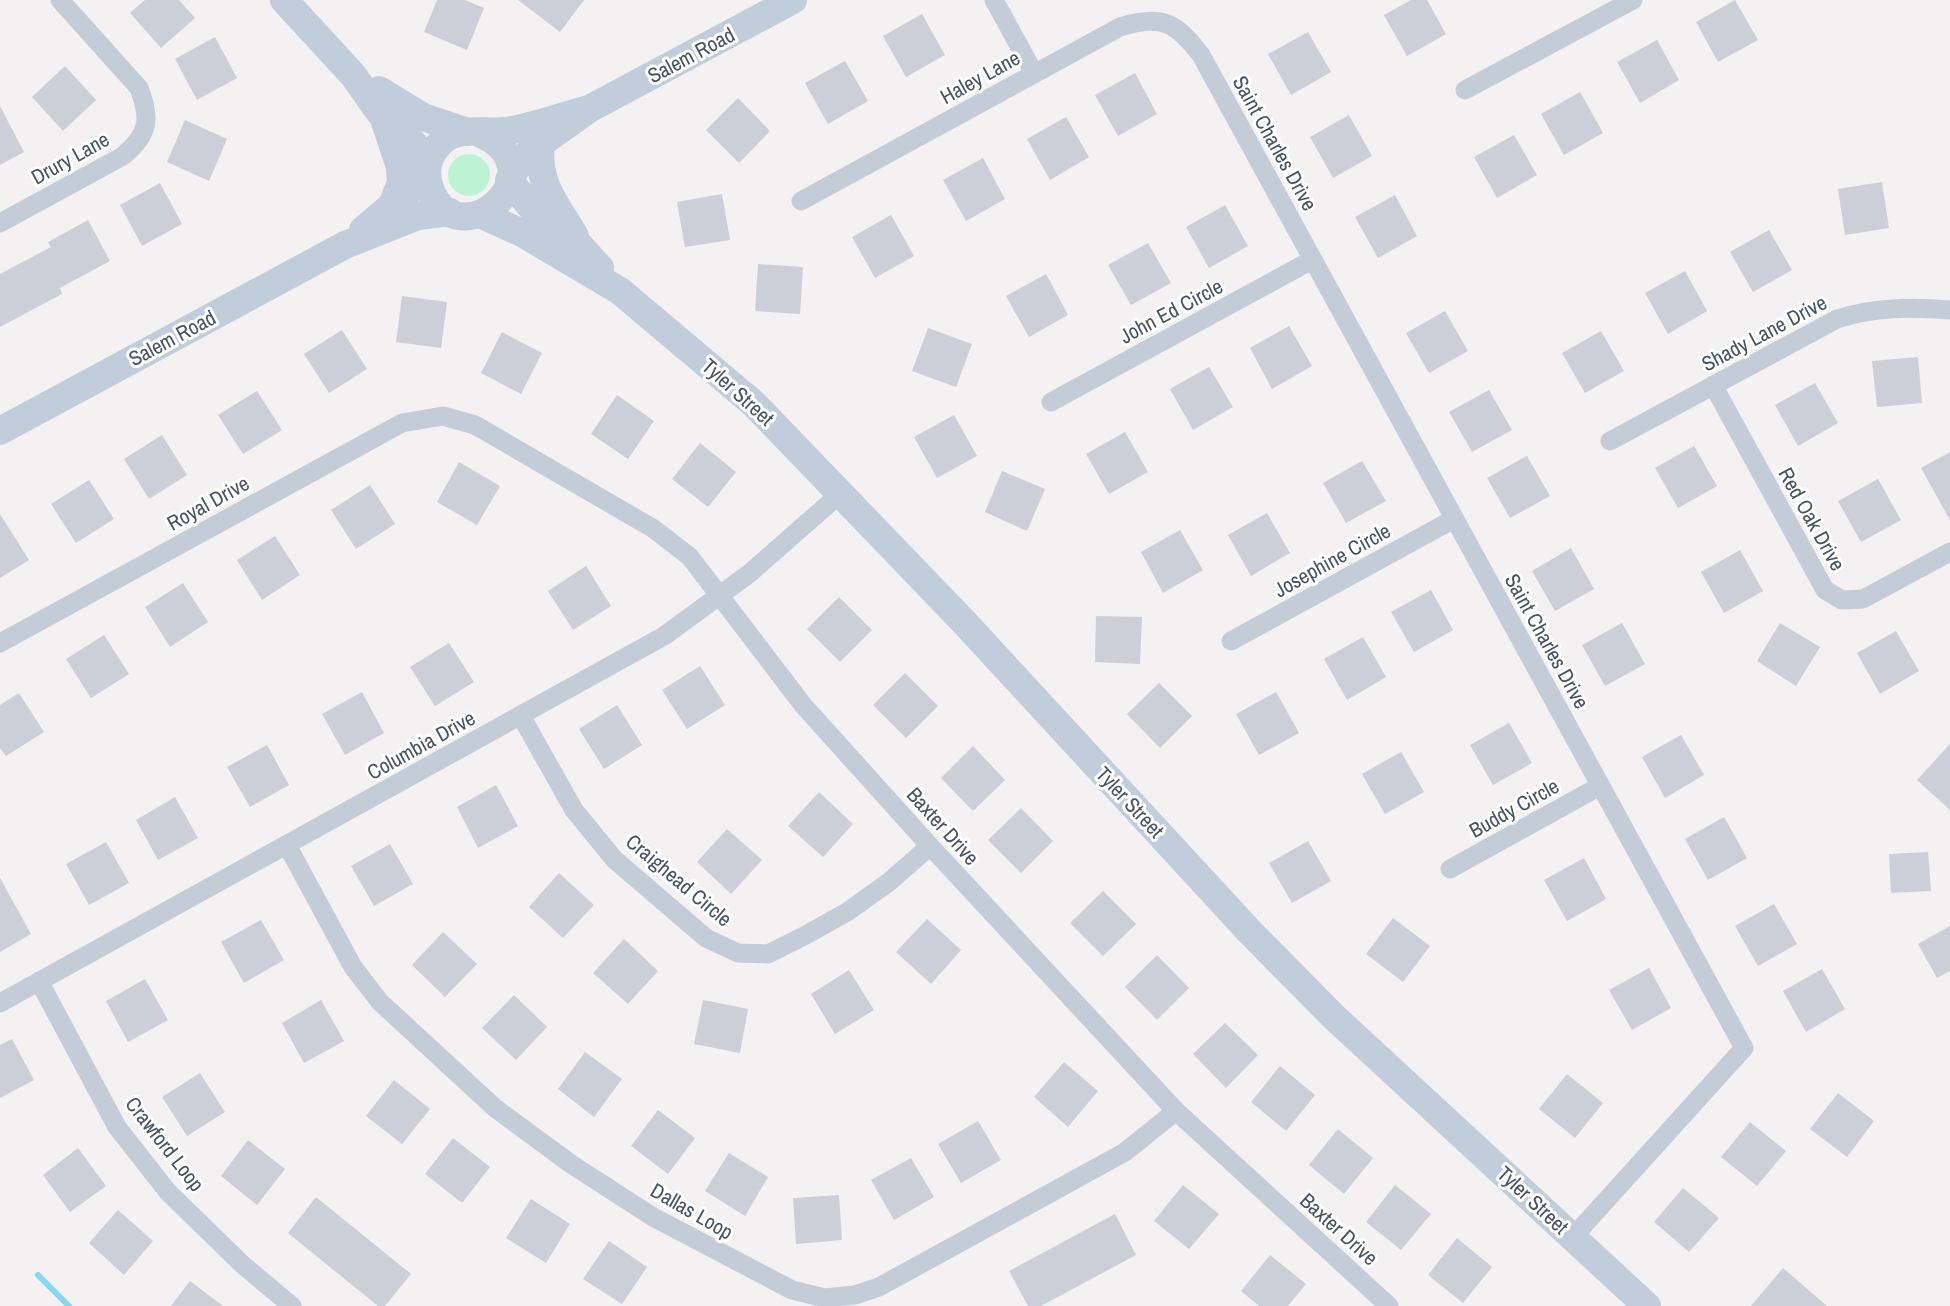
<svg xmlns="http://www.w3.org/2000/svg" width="1950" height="1306" font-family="'Archivo Narrow',sans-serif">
<rect width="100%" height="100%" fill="#f3f1f1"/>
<path fill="#bdf3d5" d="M448 175a21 21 0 1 1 42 0a21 21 0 1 1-42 0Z"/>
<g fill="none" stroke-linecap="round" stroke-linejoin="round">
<path stroke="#86d7f4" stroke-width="6" d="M 38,1275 L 69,1306"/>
</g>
<path fill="#cccfd7" d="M 145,0 L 179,0 L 195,18 L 161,48 L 130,13 Z
M 437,0 L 465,0 L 484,8 L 467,50 L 424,32 Z
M 518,0 L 584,0 L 560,32 Z
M 1411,0 L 1427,0 L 1446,34 L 1407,56 L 1384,15 Z
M 1735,0 L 1758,40 L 1718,62 L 1696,22 Z
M 922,14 L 945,55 L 906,77 L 883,36 Z
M 1308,32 L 1331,72 L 1291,95 L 1268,54 Z
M 215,37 L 237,78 L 197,100 L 175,59 Z
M 1657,40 L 1679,80 L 1640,103 L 1617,62 Z
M 845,61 L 868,101 L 828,124 L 805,83 Z
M 65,66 L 96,100 L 63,131 L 32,97 Z
M 1135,73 L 1157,114 L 1118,136 L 1095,95 Z
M 1580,92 L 1603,133 L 1564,155 L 1541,114 Z
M 738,98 L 770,131 L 739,163 L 706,130 Z
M 0,106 L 24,152 L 0,165 Z
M 1349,115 L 1372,156 L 1333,178 L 1310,137 Z
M 1066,117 L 1089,157 L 1050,180 L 1027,139 Z
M 185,120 L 227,139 L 209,181 L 167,162 Z
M 1514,135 L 1537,175 L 1497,198 L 1474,157 Z
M 983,158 L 1005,199 L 966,221 L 943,180 Z
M 1882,182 L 1889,228 L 1845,235 L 1838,189 Z
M 160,183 L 182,224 L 142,246 L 120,205 Z
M 722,194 L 730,240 L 685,247 L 677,202 Z
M 1395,195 L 1417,236 L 1378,258 L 1355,217 Z
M 1225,205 L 1248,246 L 1209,268 L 1186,227 Z
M 891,215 L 914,256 L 875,278 L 852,237 Z
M 88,220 L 110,261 L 60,288 L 62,294 L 0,327 L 0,274 L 51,247 L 48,242 Z
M 1769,230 L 1792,270 L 1753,292 L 1730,252 Z
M 1148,243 L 1171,283 L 1131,305 L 1108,265 Z
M 758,264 L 803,267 L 800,314 L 755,311 Z
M 1685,271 L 1707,311 L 1668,334 L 1645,293 Z
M 1046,274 L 1068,315 L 1029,337 L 1006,296 Z
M 402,296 L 447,302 L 441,348 L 396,342 Z
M 1445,311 L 1468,351 L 1429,373 L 1406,333 Z
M 1289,326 L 1312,366 L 1272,389 L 1250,348 Z
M 928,328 L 972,344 L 956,387 L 912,371 Z
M 342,330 L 367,369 L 329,393 L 304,354 Z
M 1601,331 L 1624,371 L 1585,393 L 1562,353 Z
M 502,332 L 542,353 L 521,394 L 481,373 Z
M 1918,357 L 1922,403 L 1877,407 L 1872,361 Z
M 1209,367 L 1233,407 L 1193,430 L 1170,389 Z
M 1815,383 L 1838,423 L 1798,446 L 1775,405 Z
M 1489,390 L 1512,430 L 1472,452 L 1449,412 Z
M 257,391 L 282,430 L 243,454 L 218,415 Z
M 617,395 L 654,421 L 628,459 L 591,434 Z
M 954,415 L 977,456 L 937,478 L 914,437 Z
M 1125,432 L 1148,472 L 1109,494 L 1086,454 Z
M 162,435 L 187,475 L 149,499 L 124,459 Z
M 700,443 L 736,472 L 708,507 L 672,479 Z
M 1694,446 L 1717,486 L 1678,508 L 1655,468 Z
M 1950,452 L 1950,520 L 1921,468 Z
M 1527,456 L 1550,496 L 1510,518 L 1487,478 Z
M 1362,461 L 1386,501 L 1346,523 L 1323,483 Z
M 459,462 L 500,486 L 477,525 L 437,502 Z
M 1002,471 L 1045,489 L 1027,531 L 985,512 Z
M 1878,479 L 1901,520 L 1861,542 L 1838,501 Z
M 89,480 L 114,519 L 76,543 L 51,504 Z
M 370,485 L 395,524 L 356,549 L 331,510 Z
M 1267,513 L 1290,553 L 1251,576 L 1228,535 Z
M 0,514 L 29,560 L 0,578 Z
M 1180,530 L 1203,570 L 1163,593 L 1141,552 Z
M 275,536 L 300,575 L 262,600 L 237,560 Z
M 1571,548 L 1594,589 L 1555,611 L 1532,571 Z
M 1740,550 L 1763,591 L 1724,613 L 1701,572 Z
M 586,566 L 611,606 L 573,630 L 548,591 Z
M 183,583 L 208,622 L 170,647 L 145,607 Z
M 1431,590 L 1453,630 L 1414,652 L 1391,612 Z
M 839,597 L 872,630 L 840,662 L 807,629 Z
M 1096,616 L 1142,617 L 1140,664 L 1095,662 Z
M 1622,623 L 1645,664 L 1605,686 L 1582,645 Z
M 1780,623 L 1820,647 L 1796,686 L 1757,661 Z
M 1896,631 L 1919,671 L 1880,694 L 1857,653 Z
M 104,635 L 129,674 L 91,698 L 66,659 Z
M 1363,637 L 1386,677 L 1347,700 L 1324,659 Z
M 449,643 L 474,682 L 435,706 L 410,667 Z
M 700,666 L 725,705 L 687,729 L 662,690 Z
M 905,673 L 938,706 L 906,738 L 873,705 Z
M 1159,683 L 1192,716 L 1160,748 L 1127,714 Z
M 362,692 L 384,733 L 345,755 L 322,714 Z
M 1276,692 L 1299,733 L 1259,755 L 1236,714 Z
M 19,693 L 44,732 L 6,756 L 0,748 L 0,705 Z
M 617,705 L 642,745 L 604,769 L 579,729 Z
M 1509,723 L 1532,763 L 1493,785 L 1470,745 Z
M 1681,735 L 1704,775 L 1665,798 L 1642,757 Z
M 1950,744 L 1950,810 L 1917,780 Z
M 267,745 L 289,785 L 250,807 L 227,767 Z
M 973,746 L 1005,780 L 973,811 L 941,778 Z
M 1401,752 L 1424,792 L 1385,814 L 1362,774 Z
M 496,785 L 518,826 L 478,848 L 457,807 Z
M 819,792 L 853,824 L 823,857 L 788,826 Z
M 175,797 L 198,838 L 158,860 L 136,820 Z
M 1021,808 L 1053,841 L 1021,873 L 988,840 Z
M 1724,817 L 1747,858 L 1708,880 L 1685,839 Z
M 727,829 L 762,860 L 731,894 L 697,862 Z
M 1308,841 L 1331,881 L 1292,903 L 1269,863 Z
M 106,842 L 129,883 L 89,905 L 66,864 Z
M 390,844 L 413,884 L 374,906 L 351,866 Z
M 1928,852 L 1931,891 L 1891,893 L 1889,854 Z
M 1584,858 L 1606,899 L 1567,921 L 1544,880 Z
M 559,873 L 594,905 L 563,938 L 529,907 Z
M 0,878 L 31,934 L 0,952 Z
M 1103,891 L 1136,924 L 1103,956 L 1070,923 Z
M 1774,904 L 1797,944 L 1758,966 L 1735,926 Z
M 1393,918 L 1430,946 L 1403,982 L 1366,954 Z
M 927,919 L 961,950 L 931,984 L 896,952 Z
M 261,920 L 284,960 L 244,983 L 221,942 Z
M 1950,926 L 1950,971 L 1937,978 L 1918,944 Z
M 443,932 L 477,964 L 445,997 L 412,965 Z
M 624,939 L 658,971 L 628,1004 L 593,973 Z
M 1157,955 L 1189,988 L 1157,1020 L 1125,987 Z
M 1649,968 L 1671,1008 L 1632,1030 L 1609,990 Z
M 1822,969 L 1845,1009 L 1806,1032 L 1783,991 Z
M 849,970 L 874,1010 L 835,1034 L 811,994 Z
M 145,979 L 168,1020 L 128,1042 L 106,1001 Z
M 514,995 L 547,1027 L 516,1060 L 482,1028 Z
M 321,1000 L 344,1041 L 304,1063 L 282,1023 Z
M 703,1000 L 748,1009 L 740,1053 L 694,1044 Z
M 1225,1023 L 1258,1055 L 1226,1088 L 1193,1054 Z
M 12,1039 L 34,1080 L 0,1098 L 0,1045 Z
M 585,1052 L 622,1079 L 594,1117 L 558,1089 Z
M 1064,1062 L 1098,1091 L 1068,1127 L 1034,1097 Z
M 1280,1066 L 1315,1095 L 1286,1131 L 1251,1102 Z
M 200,1073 L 225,1112 L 187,1136 L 162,1097 Z
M 1567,1074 L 1603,1103 L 1575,1138 L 1539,1109 Z
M 394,1080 L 430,1109 L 402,1144 L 366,1116 Z
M 1838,1093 L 1874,1121 L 1847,1157 L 1810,1129 Z
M 658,1110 L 695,1138 L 668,1174 L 631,1146 Z
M 978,1121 L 1001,1160 L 961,1183 L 938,1144 Z
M 1750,1122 L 1786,1151 L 1757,1186 L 1721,1157 Z
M 1338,1129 L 1373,1158 L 1344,1194 L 1309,1165 Z
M 453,1138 L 490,1167 L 462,1203 L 425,1174 Z
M 248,1140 L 285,1169 L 257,1205 L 221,1176 Z
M 78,1148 L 106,1186 L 70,1212 L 43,1175 Z
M 729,1153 L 768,1177 L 745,1216 L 705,1191 Z
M 911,1158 L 934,1197 L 894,1220 L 871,1180 Z
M 1183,1185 L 1219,1214 L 1189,1249 L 1154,1221 Z
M 1395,1185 L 1431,1214 L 1401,1250 L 1366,1222 Z
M 1683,1188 L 1719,1218 L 1689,1252 L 1654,1222 Z
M 839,1195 L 842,1240 L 796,1244 L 793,1198 Z
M 316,1197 L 411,1274 L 385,1306 L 378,1306 L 288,1233 Z
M 531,1199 L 570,1224 L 546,1263 L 506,1238 Z
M 118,1210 L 153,1241 L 124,1275 L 89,1243 Z
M 1115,1214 L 1136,1255 L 1041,1306 L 1028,1306 L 1009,1271 Z
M 1457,1238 L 1492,1267 L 1463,1303 L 1428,1275 Z
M 609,1241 L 647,1267 L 622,1304 L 583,1279 Z
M 1270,1255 L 1306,1284 L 1288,1306 L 1259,1306 L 1241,1291 Z
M 1783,1268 L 1827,1306 L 1751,1306 Z
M 190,1281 L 223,1306 L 171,1306 Z"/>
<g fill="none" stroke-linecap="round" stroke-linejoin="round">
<path stroke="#c3ccd7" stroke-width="19" d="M 994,0 L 1034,73
M 1465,90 L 1633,0
M 801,201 L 1120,27 C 1161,14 1176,22 1201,55 L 1744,1048 L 1573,1237
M 0,223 L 123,156 C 149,134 151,119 139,88 L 60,0
M 1713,385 L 1825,590 L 1842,600 L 1863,599 L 1950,552
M 1051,402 L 1312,260
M 1610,441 L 1837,319 C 1875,307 1910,307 1950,310
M 1231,641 L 1454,519
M 0,643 L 402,423 L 443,416 L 475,425 L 654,529 L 690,557 L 803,705 L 930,846 L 1176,1111 L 1389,1306
M 521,716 L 574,810 L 614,859 L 706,938 L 738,953 L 768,954 L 804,936 L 847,912 L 889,882 L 930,846
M 287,845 L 353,967 L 380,1002 L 495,1108 L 571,1164 L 653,1217 L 792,1290 L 825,1298 L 855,1295 L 879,1287 L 1125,1152 L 1176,1111
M 1450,869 L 1600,786
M 39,981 L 117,1127 L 168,1192 L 243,1265 L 292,1306
M 0,1003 L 664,636 L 750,573 L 841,493"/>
<path stroke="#c2cddb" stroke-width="28" d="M 284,0 L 353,75 L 380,113 L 397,124 L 418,149 L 427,165
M 379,90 L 423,117 L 468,132
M 385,122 L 400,167 L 401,182 L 393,203
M 479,133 C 565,171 456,263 430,188 C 425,174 427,159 436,148 C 441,141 449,135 458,133 C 472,129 490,133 506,131 C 534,127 561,116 589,109
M 541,142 C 536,182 555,203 575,236
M 511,175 L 530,151 L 589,109 L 793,0
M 509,180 L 535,212 L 581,247 L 600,268
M 480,214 L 522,233 L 620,291 L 754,404 L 964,622 L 1250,932 L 1334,1017 L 1647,1306
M 363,230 L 427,176
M 0,431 L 345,245 L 418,216 L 450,212"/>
</g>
<g text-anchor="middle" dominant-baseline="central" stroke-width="6" stroke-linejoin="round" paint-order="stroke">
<g font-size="21" fill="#475360" stroke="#fff">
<text transform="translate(691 55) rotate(-28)">Salem Road</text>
<text transform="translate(980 77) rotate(-29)">Haley Lane</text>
<text transform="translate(1275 143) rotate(61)">Saint Charles Drive</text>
<text transform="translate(70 158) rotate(-29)">Drury Lane</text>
<text transform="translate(1171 311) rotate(-28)">John Ed Circle</text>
<text transform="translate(1764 333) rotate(-28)">Shady Lane Drive</text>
<text transform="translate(172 338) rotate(-28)">Salem Road</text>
<text transform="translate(738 392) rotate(42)">Tyler Street</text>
<text transform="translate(208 503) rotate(-29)">Royal Drive</text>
<text transform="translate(1812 519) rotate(61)">Red Oak Drive</text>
<text transform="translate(1332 560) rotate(-29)">Josephine Circle</text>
<text transform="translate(1547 641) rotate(61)">Saint Charles Drive</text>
<text transform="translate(421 745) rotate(-29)">Columbia Drive</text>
<text transform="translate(1130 802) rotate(47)">Tyler Street</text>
<text transform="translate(1514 808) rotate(-29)">Buddy Circle</text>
<text transform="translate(943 826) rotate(48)">Baxter Drive</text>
<text transform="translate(679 880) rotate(40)">Craighead Circle</text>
<text transform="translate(165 1144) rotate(52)">Crawford Loop</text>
<text transform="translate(1533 1200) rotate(43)">Tyler Street</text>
<text transform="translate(692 1211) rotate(30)">Dallas Loop</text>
<text transform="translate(1339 1229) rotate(42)">Baxter Drive</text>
</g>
</g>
</svg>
